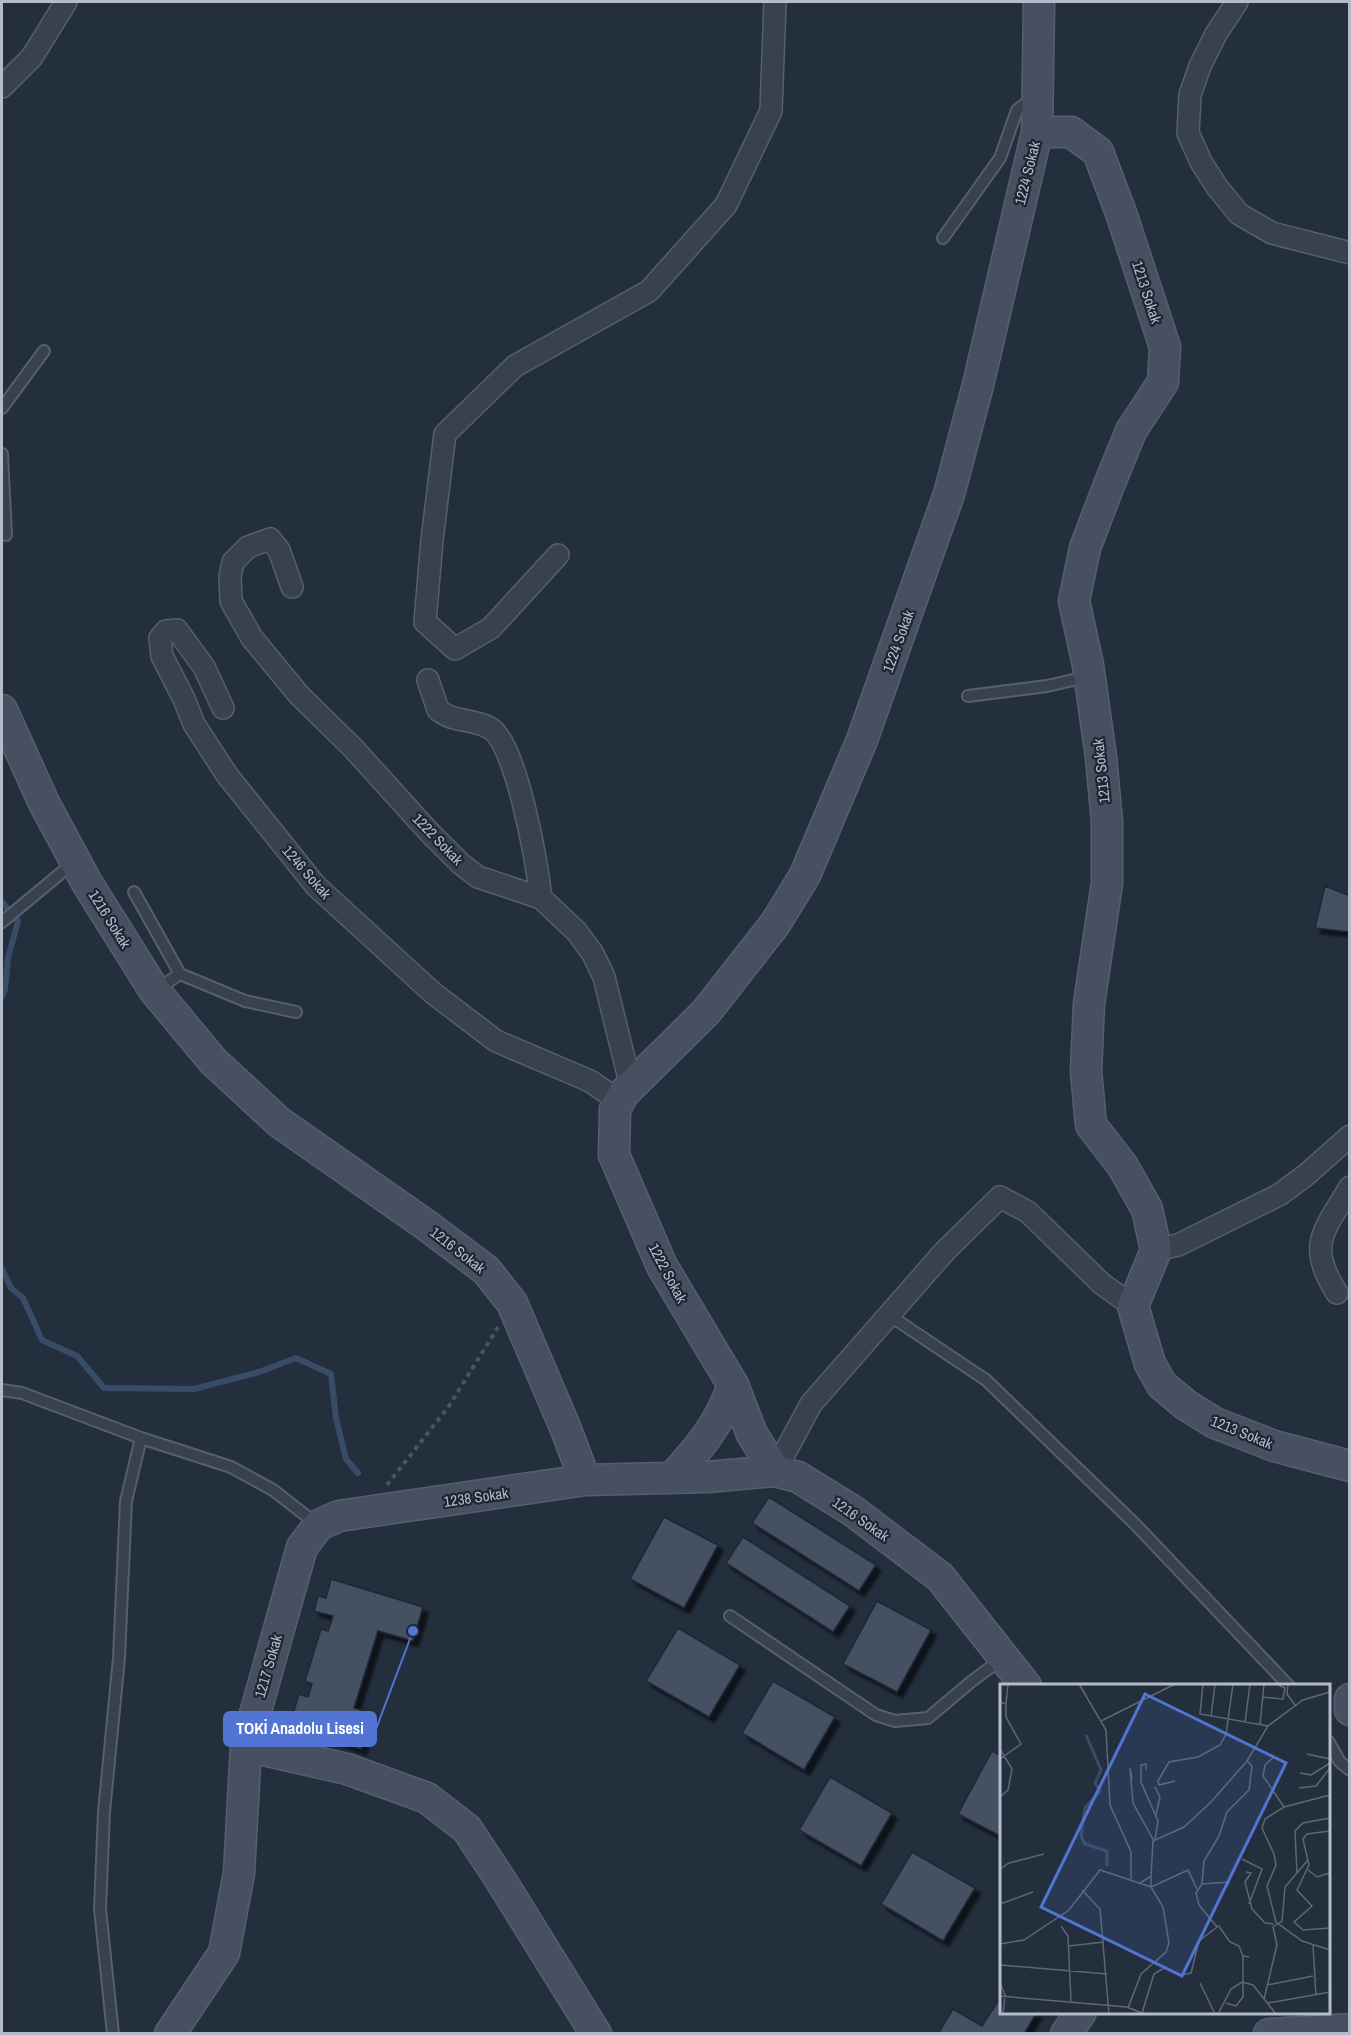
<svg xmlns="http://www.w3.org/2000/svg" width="1351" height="2035" font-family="'Archivo Narrow',sans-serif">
<defs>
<filter id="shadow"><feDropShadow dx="5.5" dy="5.5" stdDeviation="1.5" flood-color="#0009"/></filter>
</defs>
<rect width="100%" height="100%" fill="#242f3e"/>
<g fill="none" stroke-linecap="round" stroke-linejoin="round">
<path stroke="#394c67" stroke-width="6" d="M 2,902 L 18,921 L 8,958 L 5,989 L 2,996
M 2,1269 L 11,1288 L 23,1298 L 42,1340 L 77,1356 L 104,1388 L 194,1389 L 259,1372 L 296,1358 L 331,1374 L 336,1418 L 346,1459 L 358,1473"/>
</g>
<path fill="#455162" stroke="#1f2835" stroke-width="1.5" filter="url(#shadow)" d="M 1325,886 L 1350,896 L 1350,932 L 1315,928 Z
M 769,1497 L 876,1565 L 859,1591 L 752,1523 Z
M 664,1517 L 718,1545 L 684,1608 L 630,1579 Z
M 743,1537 L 850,1606 L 833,1632 L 726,1563 Z
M 331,1579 L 423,1607 L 413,1641 L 378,1631 L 354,1708 L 371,1713 L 361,1749 L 289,1727 L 299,1694 L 308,1697 L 312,1684 L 305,1681 L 321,1629 L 328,1631 L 333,1616 L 314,1611 L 318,1596 L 326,1598 Z
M 877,1601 L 931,1630 L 897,1692 L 843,1664 Z
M 678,1628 L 740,1665 L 709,1717 L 646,1681 Z
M 773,1681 L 835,1717 L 804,1770 L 742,1733 Z
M 992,1751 L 1002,1756 L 1002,1837 L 958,1814 Z
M 830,1777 L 892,1813 L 861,1866 L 799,1830 Z
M 912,1852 L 975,1888 L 943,1941 L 881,1904 Z
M 1002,1995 L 1002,2012 L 1037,2012 L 1024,2034 L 938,2034 L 953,2009 L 982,2026 Z"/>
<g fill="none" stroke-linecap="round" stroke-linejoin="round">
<defs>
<path id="lane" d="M 943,238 L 1000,158 L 1017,110 L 1034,97
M 2,408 L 44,351
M 2,454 L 6,535
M 968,696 L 1047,686 L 1086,677
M 134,892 L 180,974 L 245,1001 L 296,1012
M 2,922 L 73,863
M 156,990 L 180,974
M 889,1315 L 986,1380 L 1134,1523 L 1289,1686
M 2,1390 L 22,1393 L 141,1438 L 231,1467 L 273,1490 L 318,1525
M 730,1616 L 876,1715 L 895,1721 L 928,1718 L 972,1681 L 1003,1658
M 1328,1741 L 1340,1762 L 1350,1770
M 113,2034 L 100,1909 L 104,1812 L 119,1658 L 126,1501 L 141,1438"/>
<path id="street" d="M 1237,2 L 1216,34 L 1200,66 L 1190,95 L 1188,133 L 1201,162 L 1217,187 L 1239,214 L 1272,233 L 1350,253
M 2,87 L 32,57 L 66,2
M 558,555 L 491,628 L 455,649 L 425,622 L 432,540 L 445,434 L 515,366 L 649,291 L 726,205 L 771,111 L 775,2
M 292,587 L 279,550 L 270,539 L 248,547 L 233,562 L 230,577 L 231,601 L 252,638 L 299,695 L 353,748 L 430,833 L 461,864 L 478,877 L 541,898 L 577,932 L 593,954 L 604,977 L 631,1087
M 428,680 L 438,710 C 443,713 448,717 454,718 C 466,721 479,722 490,728 C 517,744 537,865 541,898
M 223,708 L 204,667 L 177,630 L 166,631 L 160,638 L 162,656 L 184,699 L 194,724 L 227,775 L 316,886 L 433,993 L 496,1041 L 590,1081 L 619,1101
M 1156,1250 L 1178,1245 L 1279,1195 L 1306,1175 L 1350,1136
M 1337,1293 C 1306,1245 1324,1231 1350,1187
M 775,1471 L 811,1404 L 945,1251 L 1000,1197 L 1028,1212 L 1102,1284 L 1133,1306"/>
<path id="secondary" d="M 1037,132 L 1071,132 L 1098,152 L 1121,213 L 1165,347 L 1163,382 L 1131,431 L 1109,485 L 1085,548 L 1074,601 L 1088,665 L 1101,757 L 1107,822 L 1107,883 L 1089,1004 L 1086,1071 L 1091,1125 L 1122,1165 L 1147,1209 L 1156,1250 L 1133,1306 L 1150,1364 L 1162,1385 L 1186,1405 L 1215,1423 L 1274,1446 L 1350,1466
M 2,710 L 44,803 L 87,883 L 154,990 L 213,1061 L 279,1122 L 426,1225 L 486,1270 L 512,1303 L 565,1427 L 585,1480
M 733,1385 L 662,1266 L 614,1155 L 615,1109 L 624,1093 L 706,1012 L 775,924 L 805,875 L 862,740 L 949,494 L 978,385 L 1037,132 L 1039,2
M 672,1478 C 699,1448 720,1424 733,1385 L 752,1434 L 775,1471
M 1350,1699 L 1350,1710
M 246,1746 L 347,1769 L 427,1798 L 467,1829 L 500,1879 L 596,2034
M 170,2034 L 224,1953 L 239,1873 L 246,1746 L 302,1547 L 319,1525 L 339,1516 L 585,1480 L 707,1477 L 775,1471 L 798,1477 L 853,1511 L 940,1577 L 1026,1686
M 1066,2034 L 1081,2012
M 1269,2034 L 1350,2029"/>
</defs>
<use href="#lane" stroke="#565f6c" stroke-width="14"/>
<use href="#street" stroke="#565f6c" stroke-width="24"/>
<use href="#secondary" stroke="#565f6c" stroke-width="33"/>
<path stroke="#44595c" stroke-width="4" stroke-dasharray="4.5 4.5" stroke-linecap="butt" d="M 387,1485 L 449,1406 L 498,1327"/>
<use href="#lane" stroke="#38414e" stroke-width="10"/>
<use href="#street" stroke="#38414e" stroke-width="21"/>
<use href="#secondary" stroke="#465061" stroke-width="30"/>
</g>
<g text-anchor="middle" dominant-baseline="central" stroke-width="4.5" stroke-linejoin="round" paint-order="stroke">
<g font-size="15" fill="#b4bcc9" stroke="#1d2633">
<text transform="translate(1027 173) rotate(-76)">1224 Sokak</text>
<text transform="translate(1147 292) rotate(72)">1213 Sokak</text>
<text transform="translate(898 641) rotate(-70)">1224 Sokak</text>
<text transform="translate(1101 771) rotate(-96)">1213 Sokak</text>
<text transform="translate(438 839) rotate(46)">1222 Sokak</text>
<text transform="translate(307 872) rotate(49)">1246 Sokak</text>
<text transform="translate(110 919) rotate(58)">1216 Sokak</text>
<text transform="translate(458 1250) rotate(38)">1216 Sokak</text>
<text transform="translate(668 1273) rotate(62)">1222 Sokak</text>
<text transform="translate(1242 1432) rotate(22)">1213 Sokak</text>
<text transform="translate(476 1497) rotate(-8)">1238 Sokak</text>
<text transform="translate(861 1519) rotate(35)">1216 Sokak</text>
<text transform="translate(268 1666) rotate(-74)">1217 Sokak</text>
</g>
</g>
<g transform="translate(1000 1684)">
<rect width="330" height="330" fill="#242f3e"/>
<path fill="none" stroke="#394c67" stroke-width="3" d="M 86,51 L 101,86 L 95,99 L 100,107 L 85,124 L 81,152 L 85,160 L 107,167 L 107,182"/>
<path fill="none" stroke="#5e6776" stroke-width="1.5" d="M 79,0 L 106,46 L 110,121 L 131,168 L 131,195M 203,0 L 200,30 L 268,42 L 303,16 L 330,8M 288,0 L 287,10 L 295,21M 262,13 L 283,15 L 285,4 L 276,0M 0,18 L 6,20 L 6,33 L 21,60 L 0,75M 6,20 L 8,0M 211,33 L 215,0M 101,37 L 175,0M 245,39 L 250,0M 260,41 L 264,0M 0,65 L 12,85 L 8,106 L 0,113M 307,70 L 330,75M 274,73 L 265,81 L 263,92 L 284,123M 146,86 L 146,80 L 141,81 L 141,98 L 158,137 L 155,156M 300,89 L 311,91 L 330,79M 132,95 L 130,84 L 133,119 L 154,157M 175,97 L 159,101 L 158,97 L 169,78 L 198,73 L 220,61 L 226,50 L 233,0M 155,103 L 160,113 L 156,131M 299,104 L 316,102 L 330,84M 330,111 L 284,123 L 265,135 L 262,144 L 274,170 L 276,181 L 267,202 L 276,238 L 302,257 L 330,266M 330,147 L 307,150 L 303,155 L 309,181 L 297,206 L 312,222 L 294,238 L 303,246 L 330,244M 242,175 L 262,185 L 249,220M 0,185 L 9,179 L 44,170M 308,186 L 317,193 L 330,189M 246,188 L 251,189 L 245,198 L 252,225 L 265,239 L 274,240M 297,190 L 295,147 L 303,139 L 330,134M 151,192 L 153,157 L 184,143 L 211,118 L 247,77 L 268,42M 202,200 L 229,198 L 219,214M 82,206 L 100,225 L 109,330M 0,220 L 33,208M 218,241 L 230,258 L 239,262 L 243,272M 61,242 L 68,252 L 71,317M 0,260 L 24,256 L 69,226 L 100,186 L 151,203 L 151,192 L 140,199M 313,261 L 316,312M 69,262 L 104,258M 0,281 L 107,290M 0,299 L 5,311 L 3,330M 200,299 L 215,330M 267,301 L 313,292M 0,312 L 127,323 L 142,329M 264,315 L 277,261 L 273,243 L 282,237 L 285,203 L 308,176M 226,319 L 236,322 L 243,313 L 243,272 L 249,273M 268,319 L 330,308M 128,324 L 141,290 L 166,268 L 169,259 L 163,223 L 151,203 L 188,186 L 197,205M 142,329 L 154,290 L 164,284 L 182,291 L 191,289 L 199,257 L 217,243 L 199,221 L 196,209 L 202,200 L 204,177 L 219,152 L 227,128 L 249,106 L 252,82 L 247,77M 218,330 L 231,305 L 242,298 L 253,301 L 276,330"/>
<path fill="#5274d3" fill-opacity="0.15" stroke="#5274d3" stroke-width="3" d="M 145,10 L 286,79 L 182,292 L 41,223 Z"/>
<rect width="330" height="330" fill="none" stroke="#b4bcc9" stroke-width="3"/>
</g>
<path fill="none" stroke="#5274d3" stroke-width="2" d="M413 1631L376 1729"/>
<circle fill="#5274d3" stroke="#1d2633" stroke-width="2" cx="413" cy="1631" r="6"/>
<rect fill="#5274d3" stroke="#5274d3" stroke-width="2" x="224" y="1712" width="152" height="34" rx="6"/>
<g font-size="16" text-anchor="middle" font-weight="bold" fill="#fff">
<text x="300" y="1734">TOKİ Anadolu Lisesi</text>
</g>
<rect width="1351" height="2035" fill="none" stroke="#b4bcc9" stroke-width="6"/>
</svg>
